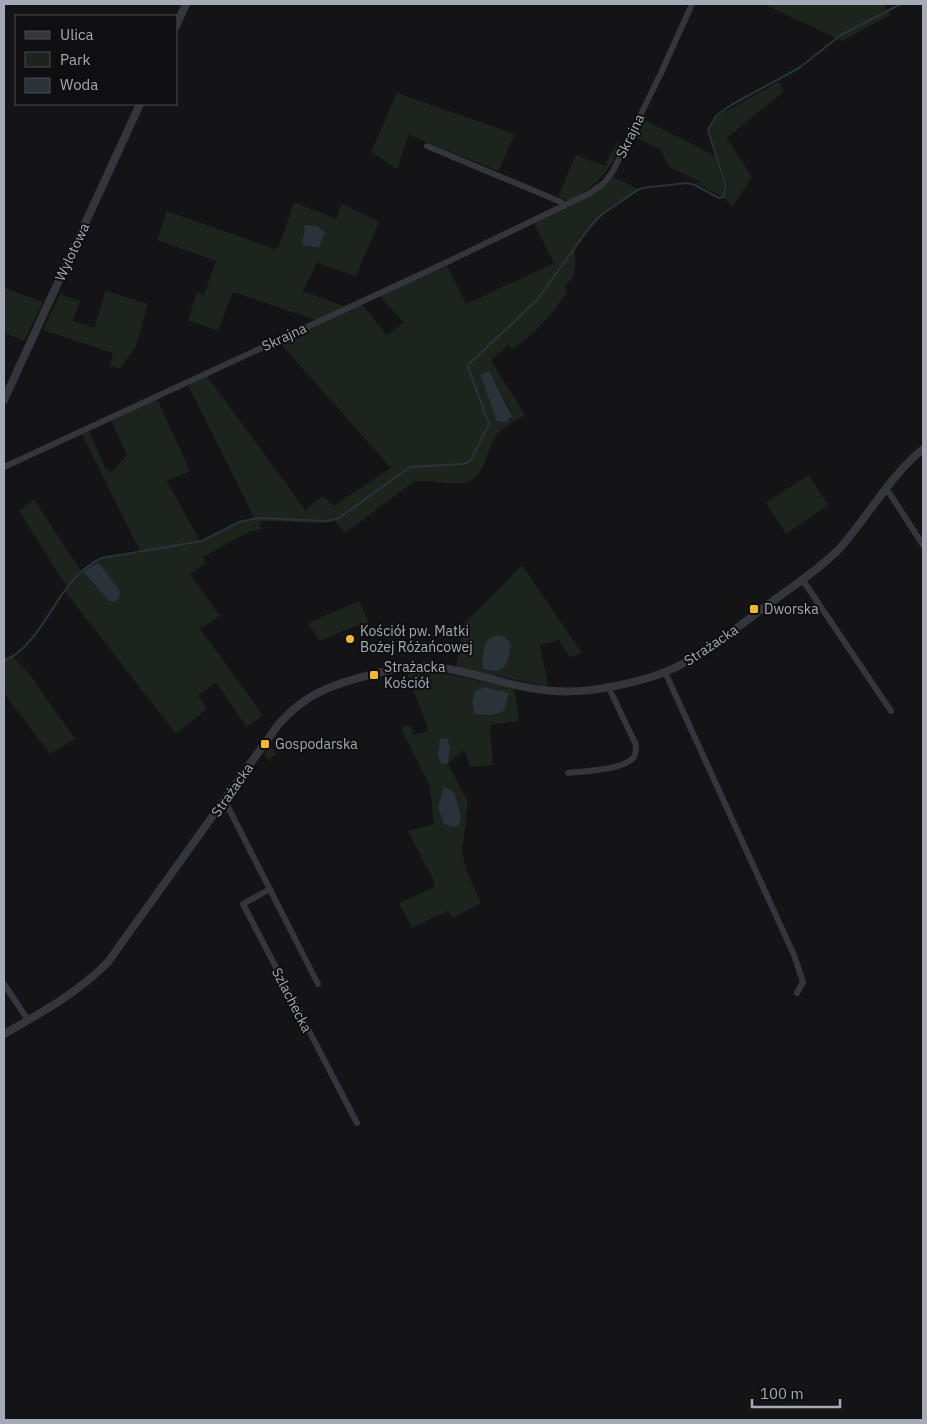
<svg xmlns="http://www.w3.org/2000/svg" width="927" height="1424" font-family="'IBM Plex Sans',sans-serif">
<rect width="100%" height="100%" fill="#141416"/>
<path fill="#1c241d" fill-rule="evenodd" d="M 764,4 L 884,4 L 890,15 L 842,41 Z
M 778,82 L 784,91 L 727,138 L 752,177 L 732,207 L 725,199 L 726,183 L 709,130 L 716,117 Z
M 397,93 L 515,134 L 498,171 L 409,135 L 397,169 L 371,152 Z
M 641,118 L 715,156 L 723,183 L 723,197 L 695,183 L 701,182 L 669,167 L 660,149 L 632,136 Z
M 617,142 L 622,144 C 606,175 600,184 568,201 L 558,196 L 576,155 L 605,166 Z
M 609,175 L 640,190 L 603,215 L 585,235 L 575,250 L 575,269 L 573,277 L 565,286 L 567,293 C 551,315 537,331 516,347 L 512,349 L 508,345 L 491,360 L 525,415 C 517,420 506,425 499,432 C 486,445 487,480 463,483 C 446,485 431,479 413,482 L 345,533 L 335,521 L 326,523 L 261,521 L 259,523 L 262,529 L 251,531 L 202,557 L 206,563 L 190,574 L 220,616 L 200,629 L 263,715 L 247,727 L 216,682 L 198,696 L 207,709 L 176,734 L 64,590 L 67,587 L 19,511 L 34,499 L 81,571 C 103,552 113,554 141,553 L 82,434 L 89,431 L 106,469 L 112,472 L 127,455 L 111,420 L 157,399 L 190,471 L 167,481 L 200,541 C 219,535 235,522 255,519 L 188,385 L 207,376 L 306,511 L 309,506 L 323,496 L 333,506 L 391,468 L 279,342 L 317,324 L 313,319 L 233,292 L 218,331 L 188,320 L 197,293 L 204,295 L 216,261 L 157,240 L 167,211 L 275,249 L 279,246 L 294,202 L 336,219 L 341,206 L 344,205 L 379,222 L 356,276 L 317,263 L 303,291 L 344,306 L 361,303 L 387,335 L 404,323 L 379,295 L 447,266 L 466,304 L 554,263 L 534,223 L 593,192 ZM 308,224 L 322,229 L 324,235 L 319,248 L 308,247 L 302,242 ZM 489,372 L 511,411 L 511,420 L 498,423 L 480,374 Z
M 4,288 L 43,302 L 24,341 L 4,333 Z
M 106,291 L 148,304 L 135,348 L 120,368 L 110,366 L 113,353 L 43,330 L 60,294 L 80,301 L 73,321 L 94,328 Z
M 809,475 L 828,505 L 786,534 L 766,502 Z
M 522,565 L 582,653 L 570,657 L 559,640 L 540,645 L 548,685 L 546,686 L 456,667 L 464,624 ZM 490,638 L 508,639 C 515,655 503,662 492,672 L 483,669 C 481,660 484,645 490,638 Z
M 359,601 L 369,623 L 358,627 L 355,626 L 320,641 L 308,623 Z
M 14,654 L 15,659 L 28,672 L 75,739 L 50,754 L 4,693 L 4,658 Z
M 427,670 L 514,688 L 519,717 L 518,721 L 490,725 L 493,765 L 470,767 L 464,750 L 448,764 L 468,802 L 462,853 L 467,872 L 481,903 L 453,918 L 448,911 L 412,928 L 399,903 L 434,887 L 434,881 L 408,831 L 434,824 L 430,786 L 401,728 L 409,725 L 414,735 L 427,731 L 428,728 L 406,671 ZM 485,687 L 502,691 L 499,714 L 475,714 C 472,705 472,699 476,690 Z
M 274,738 L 271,745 L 276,756 L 270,758 L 273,763 L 264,755 Z"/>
<path fill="#2a323a" d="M 305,225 L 317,226 L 325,232 L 319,248 L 302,245 Z
M 489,371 L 512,416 L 507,422 L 497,422 L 480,374 Z
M 99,563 L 120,591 L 119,599 L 114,602 L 109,601 L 84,573 L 85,570 Z
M 497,635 C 504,636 508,638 511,645 C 508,663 505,676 483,669 C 481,663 483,649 486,643 C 488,638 493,637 497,635 Z
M 485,687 L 509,693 L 504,711 C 496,716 484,715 475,714 C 472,705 471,699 476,690 Z
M 447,738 L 450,747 L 448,763 L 442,765 L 438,757 L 440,739 Z
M 444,787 L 454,792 L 461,816 L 459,825 L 455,827 L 444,824 L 438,807 Z"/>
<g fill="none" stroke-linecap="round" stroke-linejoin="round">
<path stroke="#2a323a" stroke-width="2" d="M 4,661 C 46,643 56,578 102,558 L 202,541 L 239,522 L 257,518 L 327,521 L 339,518 L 410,467 L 463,464 L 468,462 L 471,460 L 489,424 L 468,367 L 469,364 L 537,300 L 589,228 L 601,215 L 636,191 L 642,188 L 687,183 L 695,185 L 719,198 L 724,197 L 725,184 L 708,130 L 716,116 L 731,105 L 799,68 L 841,35 L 901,4"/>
<path stroke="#35363b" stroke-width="6" d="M 427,146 L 561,202 L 564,206
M 4,467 L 443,264 L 590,193 L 604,183 L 613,171 L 661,73 L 692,4
M 886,490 L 890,494 L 923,545
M 802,579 L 891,711
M 665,672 L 794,955 L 803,982 L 797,993
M 568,773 C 584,771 624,770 634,757 C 636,753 636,750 636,745 L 608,686
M 223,802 L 227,805 L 318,984
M 270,889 L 243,904 L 357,1123
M 4,984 L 28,1020"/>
<path stroke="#35363b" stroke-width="8" d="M 176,26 L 186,4
M 4,400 L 140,104
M 4,1034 C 41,1013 79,992 108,962 L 278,725 C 287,715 297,705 309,698 C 335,681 406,663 436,667 C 476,672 515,689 555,691 C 584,693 620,686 648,678 C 695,665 734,629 773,601 C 796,584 821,568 841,547 C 869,515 890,476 923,449"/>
</g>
<g fill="#f3b82e" stroke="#0f0f11" stroke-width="2">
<rect x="749" y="604" width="10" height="10" rx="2.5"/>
<circle cx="350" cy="639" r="5"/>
<rect x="369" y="670" width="10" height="10" rx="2.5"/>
<rect x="260" y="739" width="10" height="10" rx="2.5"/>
</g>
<g text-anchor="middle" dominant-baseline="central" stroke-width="4" stroke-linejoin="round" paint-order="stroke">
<g font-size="14" fill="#a5aab6" stroke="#0f0f11">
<text transform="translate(630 136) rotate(-64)">Skrajna</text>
<text transform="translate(72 252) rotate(-65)">Wylotowa</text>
<text transform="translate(284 337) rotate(-25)">Skrajna</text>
<text transform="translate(711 645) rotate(-34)">Strażacka</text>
<text transform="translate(232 790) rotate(-55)">Strażacka</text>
<text transform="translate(292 1000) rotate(63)">Szlachecka</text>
</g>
<g font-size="14" fill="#a5aab6" stroke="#0f0f11" text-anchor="start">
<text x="764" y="609">Dworska</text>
<text x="360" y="631">Kościół pw. Matki<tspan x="360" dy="16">Bożej Różańcowej</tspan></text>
<text x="384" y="667">Strażacka<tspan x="384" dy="16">Kościół</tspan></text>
<text x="275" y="744">Gospodarska</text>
</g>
</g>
<rect width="927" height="1424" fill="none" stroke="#a5aab6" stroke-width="10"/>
<rect x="15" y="15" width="162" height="90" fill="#0f0f11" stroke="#4b4d53"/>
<rect x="25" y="31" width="25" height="8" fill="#35363b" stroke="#4b4d53"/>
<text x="60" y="40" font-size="15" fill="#a5aab6">Ulica</text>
<rect x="25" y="52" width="25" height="15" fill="#1c241d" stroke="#4b4d53"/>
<text x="60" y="65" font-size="15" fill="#a5aab6">Park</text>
<rect x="25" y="78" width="25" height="15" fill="#2a323a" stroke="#4b4d53"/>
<text x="60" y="90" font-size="15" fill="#a5aab6">Woda</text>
<path d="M752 1399v8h88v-8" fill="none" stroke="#a5aab6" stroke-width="2.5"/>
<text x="760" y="1399" font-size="15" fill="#a5aab6" stroke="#0f0f11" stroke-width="4" paint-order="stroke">100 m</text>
</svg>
